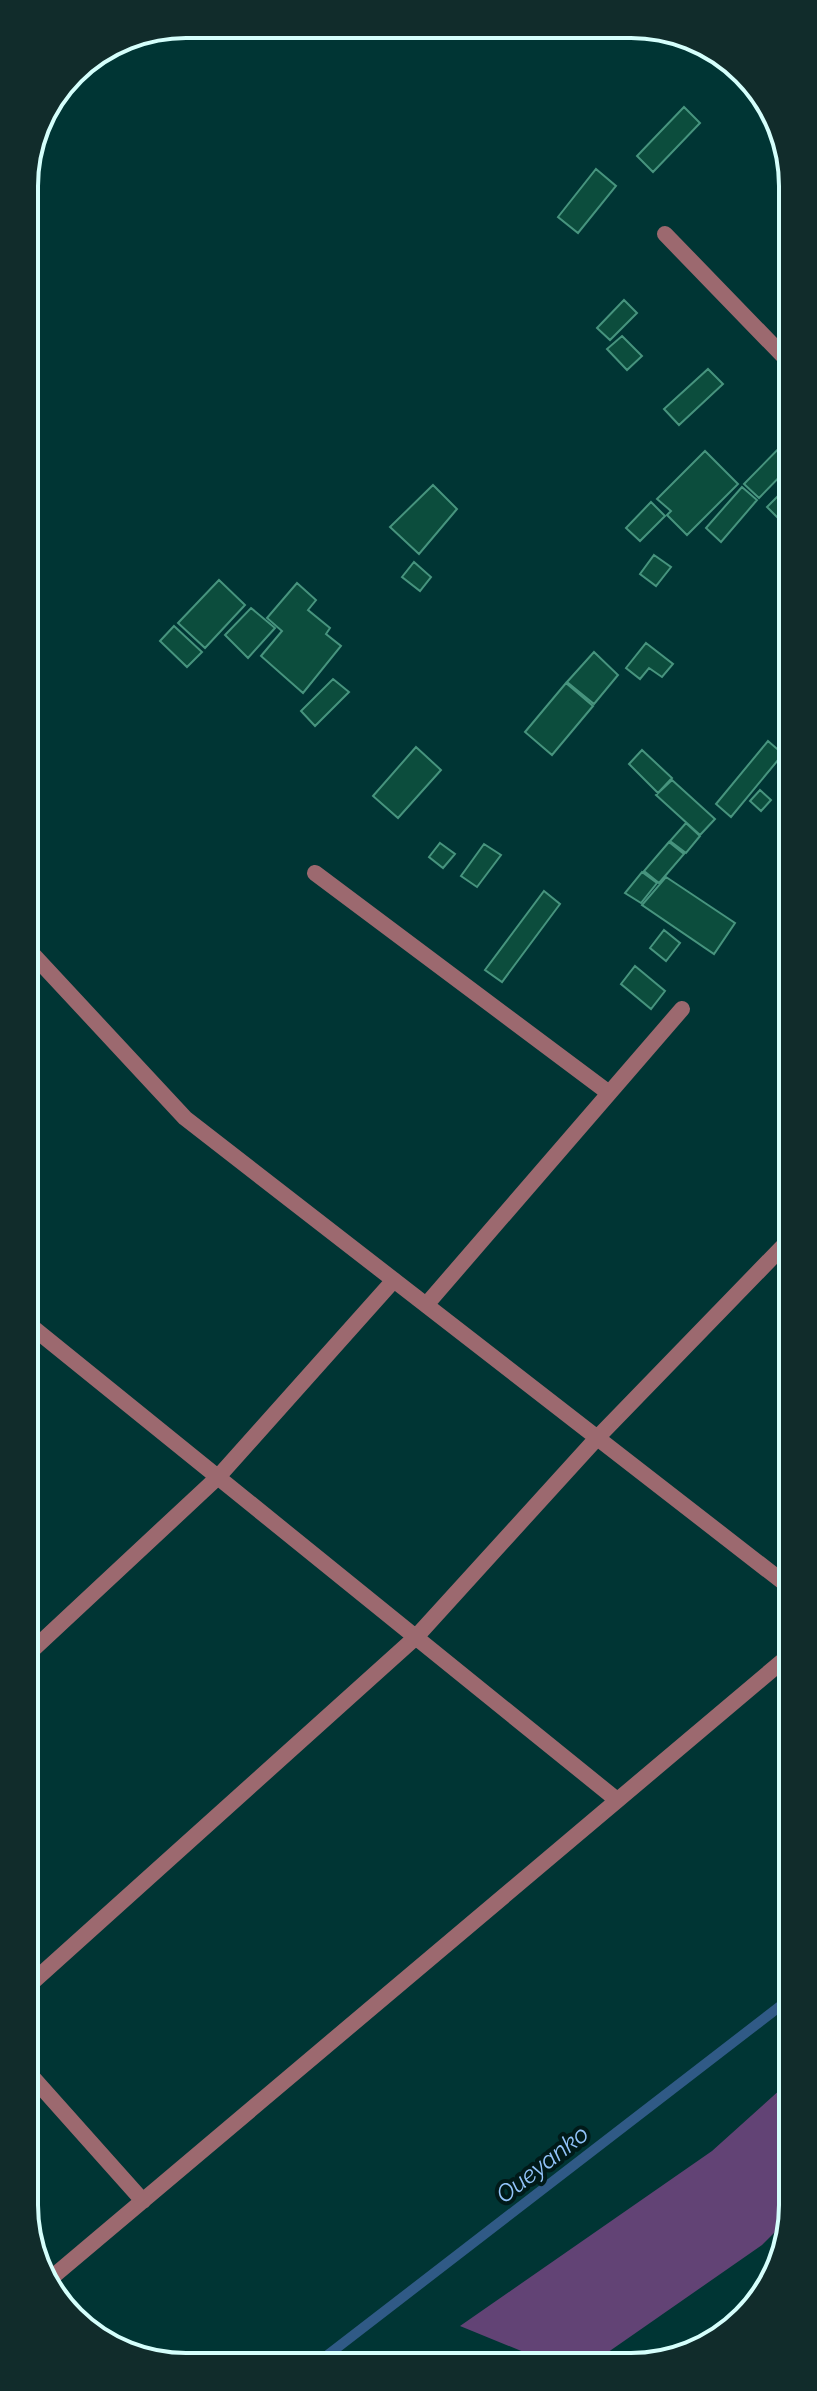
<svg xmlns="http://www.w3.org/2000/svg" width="817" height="2391" font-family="Raleway,sans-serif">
<rect width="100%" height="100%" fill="#003534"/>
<path fill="#624375" d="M 792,2079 L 793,2214 L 762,2245 L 591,2364 L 553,2364 L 460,2326 L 712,2151 Z"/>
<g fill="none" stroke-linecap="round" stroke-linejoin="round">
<path stroke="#305a86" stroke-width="10" d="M 316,2364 L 792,1997"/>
</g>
<path fill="#0c4d3d" stroke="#47947e" stroke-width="2" d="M 684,107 L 700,123 L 653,172 L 637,156 Z
M 596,169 L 616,186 L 578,233 L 558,217 Z
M 624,300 L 637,313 L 610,340 L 597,328 Z
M 622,336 L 642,356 L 627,370 L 607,349 Z
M 708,369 L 723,384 L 679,425 L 664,409 Z
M 790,437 L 790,466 L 759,498 L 744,484 Z
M 705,451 L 738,484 L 687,535 L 667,515 L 671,511 L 657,499 Z
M 433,485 L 457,509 L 419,554 L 390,527 Z
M 742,487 L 757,500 L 721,542 L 706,528 Z
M 783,491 L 790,498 L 790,530 L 767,507 Z
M 651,502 L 665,516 L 640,541 L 626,528 Z
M 654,555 L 671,567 L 656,586 L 640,574 Z
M 414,562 L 431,577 L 420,591 L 402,577 Z
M 219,580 L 245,605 L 205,648 L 178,623 Z
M 297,583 L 316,600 L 308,610 L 330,628 L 326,634 L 341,646 L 303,693 L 261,656 L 282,631 L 267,618 Z
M 251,608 L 275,628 L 248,658 L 225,635 Z
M 174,626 L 202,652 L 187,667 L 160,641 Z
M 646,643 L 673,664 L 662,677 L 649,668 L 640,679 L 626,668 Z
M 594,652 L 618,675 L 594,704 L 567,682 Z
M 333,679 L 349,692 L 315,726 L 301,711 Z
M 566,683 L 593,706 L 552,755 L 525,732 Z
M 768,741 L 783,754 L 731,817 L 716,804 Z
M 416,747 L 441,770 L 398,818 L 373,796 Z
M 642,750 L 672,778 L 658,793 L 629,764 Z
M 791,767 L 791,786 L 782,779 Z
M 672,780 L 715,819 L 700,835 L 656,795 Z
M 760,790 L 771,800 L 761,811 L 750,801 Z
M 686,823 L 700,836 L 686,853 L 670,841 Z
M 669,842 L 684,854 L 659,883 L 644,871 Z
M 440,843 L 455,854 L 443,868 L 429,857 Z
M 484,844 L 501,855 L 477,887 L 461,876 Z
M 642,872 L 657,883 L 641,903 L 625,893 Z
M 666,877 L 735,923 L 714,954 L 642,905 Z
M 544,891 L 560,904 L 502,982 L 485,970 Z
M 664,930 L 680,943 L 666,961 L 650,948 Z
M 635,966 L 665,991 L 651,1009 L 621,984 Z"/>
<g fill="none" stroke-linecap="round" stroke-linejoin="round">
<path stroke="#9c696f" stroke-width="16" d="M 665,234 L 790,363
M 315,873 L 609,1093
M 25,946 L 185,1118 L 792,1589
M 426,1305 L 682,1009
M 26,1322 L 617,1800
M 26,1656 L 218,1477 L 394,1280
M 27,1987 L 416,1637 L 597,1438 L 791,1238
M 27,2071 L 143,2201
M 50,2279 L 792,1653"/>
</g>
<g text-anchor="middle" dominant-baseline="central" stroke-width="8" stroke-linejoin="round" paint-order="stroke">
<g font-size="24" font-style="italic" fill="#92c3f9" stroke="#001a19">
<text transform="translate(542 2164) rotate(-38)">Oueyanko</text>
</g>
</g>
<path d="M0 0H817V2391H0ZM186 38H631A148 148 0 0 1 779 186V2205A148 148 0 0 1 631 2353H186A148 148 0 0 1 38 2205V186A148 148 0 0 1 186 38Z" fill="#112c2b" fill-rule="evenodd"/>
<path fill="none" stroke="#d5fffc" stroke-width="4" d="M186 38H631A148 148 0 0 1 779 186V2205A148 148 0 0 1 631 2353H186A148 148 0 0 1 38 2205V186A148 148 0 0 1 186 38Z"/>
</svg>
